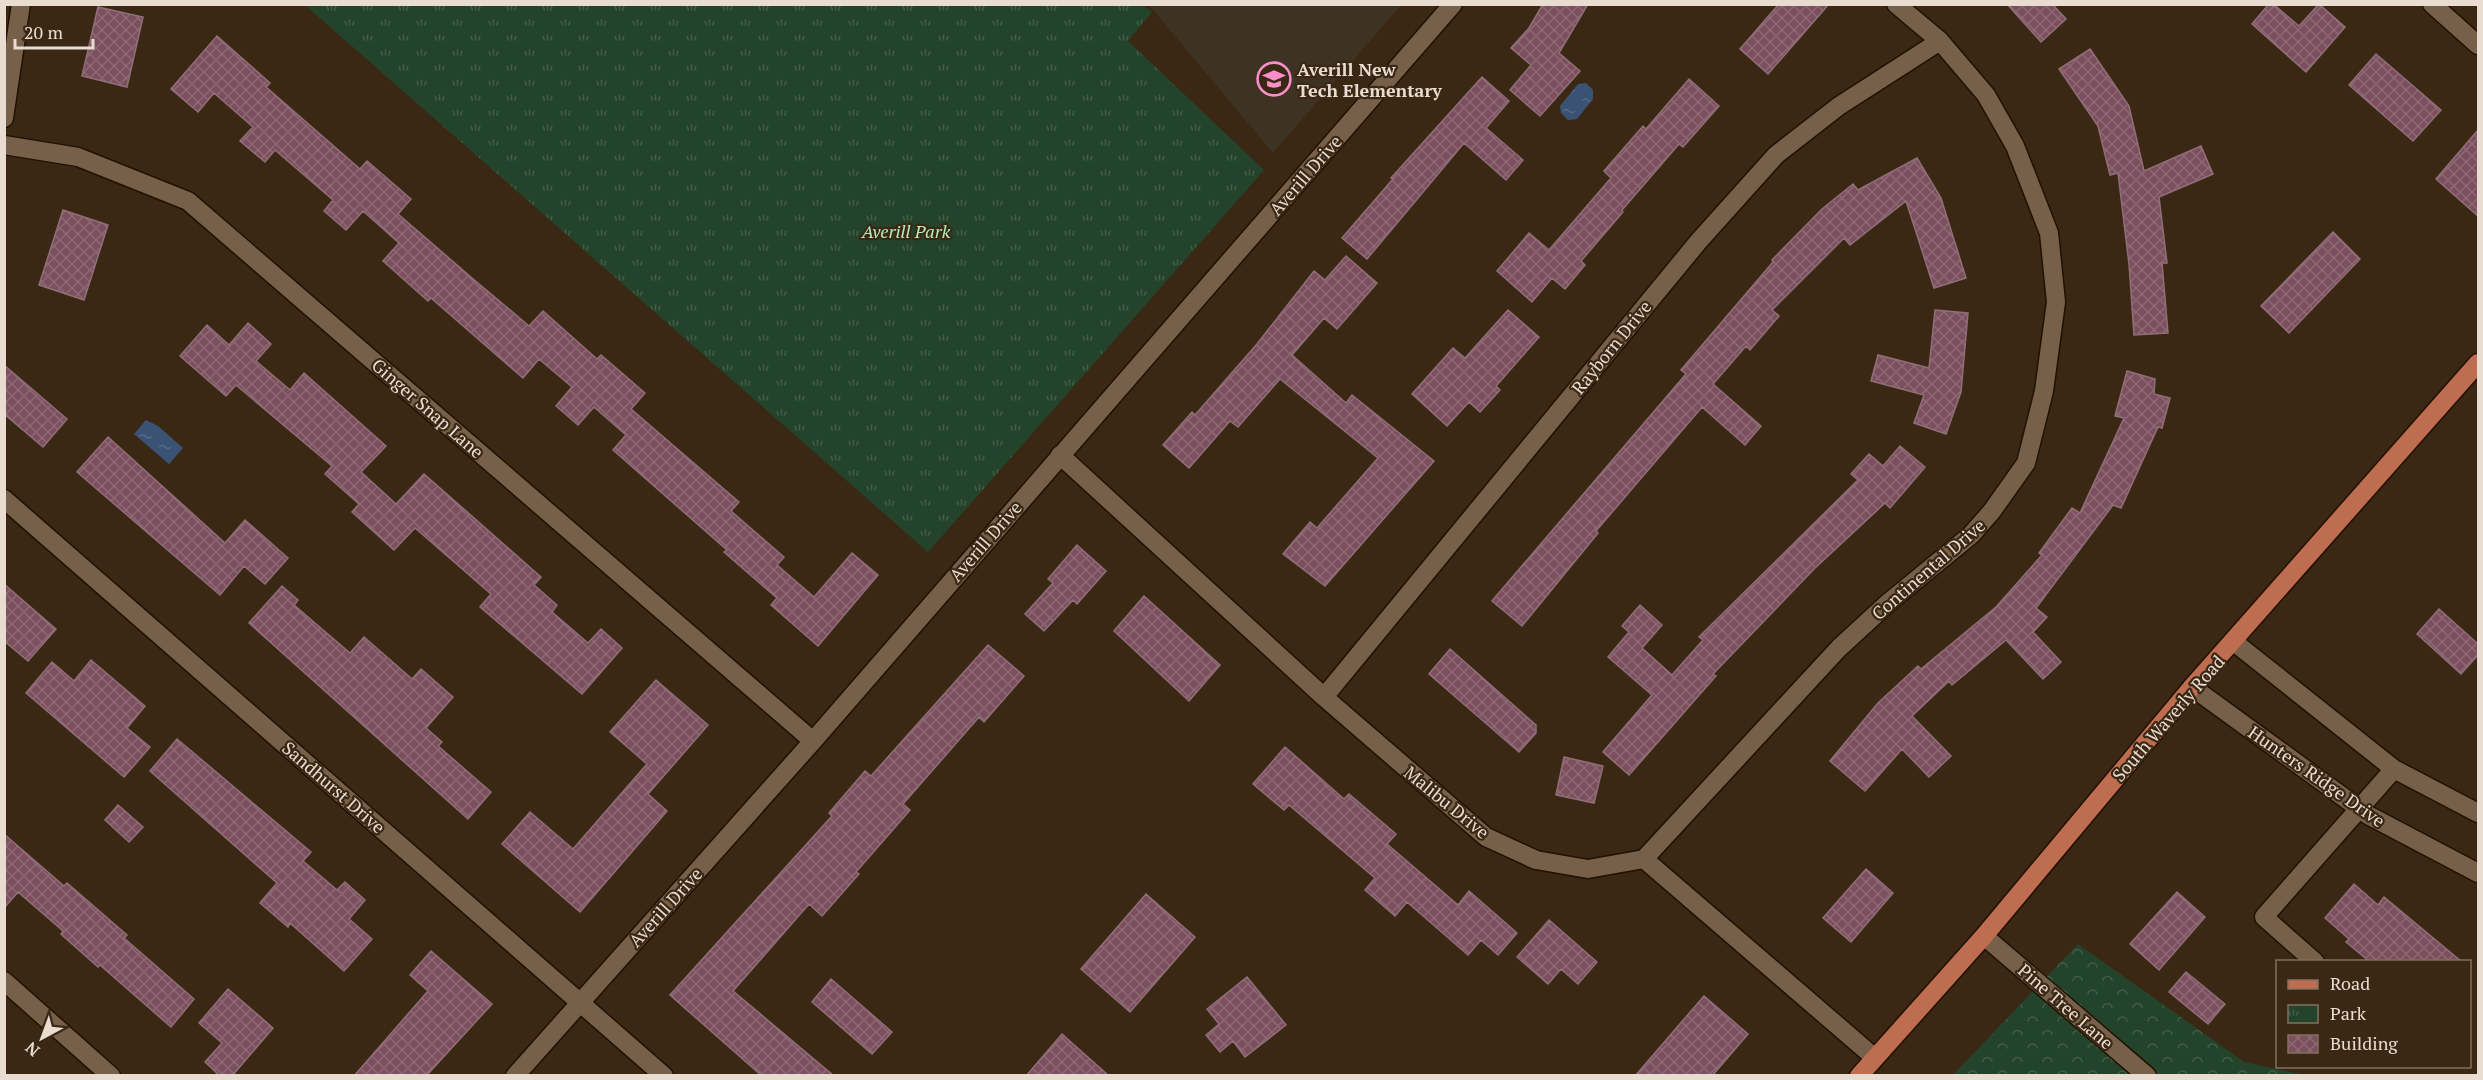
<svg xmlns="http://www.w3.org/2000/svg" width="2483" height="1080" font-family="'PT Serif',serif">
<defs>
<pattern id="forest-crowns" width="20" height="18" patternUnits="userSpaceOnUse" patternTransform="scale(1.5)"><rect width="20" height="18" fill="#23432a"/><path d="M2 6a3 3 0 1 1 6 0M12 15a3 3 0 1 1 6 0" fill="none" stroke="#435e48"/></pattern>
<pattern id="park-tufts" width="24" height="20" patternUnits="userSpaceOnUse" patternTransform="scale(1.5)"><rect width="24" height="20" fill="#23432a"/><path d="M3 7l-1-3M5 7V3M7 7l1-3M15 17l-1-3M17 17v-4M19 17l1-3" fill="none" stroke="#435e48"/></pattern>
<pattern id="water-ripples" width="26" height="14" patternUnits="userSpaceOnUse" patternTransform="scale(1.5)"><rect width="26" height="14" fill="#3a5374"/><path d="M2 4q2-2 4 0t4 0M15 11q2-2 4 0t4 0" fill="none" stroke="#566b87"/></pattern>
<pattern id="building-cross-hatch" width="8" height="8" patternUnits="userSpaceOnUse" patternTransform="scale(1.5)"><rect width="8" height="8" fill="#7b4f5e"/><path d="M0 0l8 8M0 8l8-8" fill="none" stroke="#8e6874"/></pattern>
</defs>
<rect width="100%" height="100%" fill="#3b2814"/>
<path fill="#3e3223" d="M 1149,5 L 1401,5 L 1273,153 Z"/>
<path fill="url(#forest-crowns)" d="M 2078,944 L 2244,1062 L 2305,1075 L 1952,1076 Z"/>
<path fill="url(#park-tufts)" d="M 305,5 L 1143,5 L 1152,12 L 1128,41 L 1264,170 L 928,552 Z"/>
<path fill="url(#water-ripples)" d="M 1586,83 L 1593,90 L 1593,99 L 1577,119 L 1568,120 L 1561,113 L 1560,106 L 1578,84 Z
M 146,420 L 158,426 L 183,448 L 169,464 L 134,434 Z"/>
<path fill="url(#building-cross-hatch)" stroke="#906f79" stroke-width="1.5" d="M 1543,4 L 1588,4 L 1559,53 L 1580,71 L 1540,116 L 1510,90 L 1531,65 L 1511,48 L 1529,28 Z
M 1779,4 L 1829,4 L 1768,74 L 1740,49 Z
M 2007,4 L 2052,4 L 2066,19 L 2041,42 Z
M 2269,4 L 2273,4 L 2299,26 L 2319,4 L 2345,27 L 2306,72 L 2252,24 Z
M 98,7 L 143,17 L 127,87 L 82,76 Z
M 217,36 L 270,83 L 266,87 L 360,169 L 367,161 L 411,199 L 398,214 L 472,278 L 529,326 L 543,311 L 597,359 L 601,355 L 645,393 L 631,409 L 739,502 L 731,511 L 784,557 L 777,565 L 814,597 L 852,553 L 878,575 L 818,646 L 771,605 L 777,598 L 724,552 L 727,550 L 613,450 L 626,435 L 594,407 L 578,425 L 556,406 L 572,387 L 539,359 L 523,378 L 431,298 L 428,301 L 383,261 L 399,243 L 363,211 L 346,230 L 324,211 L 333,200 L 275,150 L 265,162 L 240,141 L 253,127 L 214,93 L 198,112 L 171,89 Z
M 2090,49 L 2129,106 L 2144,171 L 2201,146 L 2213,174 L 2159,197 L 2167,263 L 2162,263 L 2168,333 L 2134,335 L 2129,264 L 2118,173 L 2110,175 L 2098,126 L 2059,69 Z
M 2376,54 L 2441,110 L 2413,141 L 2349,85 Z
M 1482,77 L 1509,101 L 1486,128 L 1523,160 L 1506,180 L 1464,143 L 1367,259 L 1342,238 L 1393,179 L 1391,178 Z
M 1689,79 L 1719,106 L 1683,147 L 1679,144 L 1622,210 L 1623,212 L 1581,261 L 1585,265 L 1565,289 L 1552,278 L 1532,302 L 1497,271 L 1529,233 L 1549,250 L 1611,178 L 1604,171 L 1643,126 L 1646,129 Z
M 2478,130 L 2478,216 L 2436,179 Z
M 1917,158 L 1941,198 L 1966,278 L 1934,288 L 1906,201 L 1850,245 L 1844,238 L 1772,310 L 1779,316 L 1750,350 L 1746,346 L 1713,384 L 1761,426 L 1745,445 L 1702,407 L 1596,531 L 1598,533 L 1522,626 L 1492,601 L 1686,374 L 1681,370 L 1773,262 L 1772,260 L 1822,209 L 1853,184 L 1858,190 Z
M 63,210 L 108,225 L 84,300 L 39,285 Z
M 2333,232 L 2360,259 L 2289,333 L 2261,306 Z
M 1346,256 L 1377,283 L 1337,329 L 1324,318 L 1292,355 L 1346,403 L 1352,395 L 1434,461 L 1325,586 L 1283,554 L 1310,522 L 1317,528 L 1378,458 L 1280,379 L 1238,427 L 1230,421 L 1189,468 L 1163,445 L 1192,412 L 1195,415 L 1257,344 L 1314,271 L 1325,280 Z
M 1508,310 L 1539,337 L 1496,386 L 1500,390 L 1480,412 L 1469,402 L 1447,426 L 1412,394 L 1453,348 L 1465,358 Z
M 1935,310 L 1968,313 L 1961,392 L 1946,434 L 1914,423 L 1924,395 L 1871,381 L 1878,355 L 1929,368 Z
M 248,323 L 271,344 L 256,361 L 290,390 L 304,373 L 386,446 L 361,472 L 396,504 L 424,474 L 541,577 L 534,585 L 557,605 L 552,612 L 588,643 L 601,629 L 622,648 L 582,694 L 480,607 L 491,594 L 415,528 L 394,550 L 352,512 L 359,504 L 325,474 L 332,466 L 236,385 L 226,396 L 180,356 L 207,325 L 229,345 Z
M 4,365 L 67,419 L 43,447 L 4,414 Z
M 2127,371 L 2155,379 L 2154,394 L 2170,398 L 2162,428 L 2158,427 L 2121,508 L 2113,505 L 2036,608 L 2047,617 L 2033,632 L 2061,662 L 2043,679 L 2006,640 L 1952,685 L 1949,681 L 1912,716 L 1951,756 L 1929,777 L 1902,749 L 1865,791 L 1830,761 L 1878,703 L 1918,666 L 1921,669 L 1996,607 L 2042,555 L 2039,553 L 2072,508 L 2080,513 L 2124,418 L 2115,416 Z
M 108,437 L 225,543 L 245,520 L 288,558 L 265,584 L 244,566 L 220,595 L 77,472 Z
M 1900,446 L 1925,467 L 1890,508 L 1885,503 L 1814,569 L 1713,674 L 1716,676 L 1629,775 L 1603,752 L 1652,695 L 1608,657 L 1629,632 L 1622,626 L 1640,605 L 1662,625 L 1642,648 L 1672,675 L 1703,640 L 1699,637 L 1858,480 L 1851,474 L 1869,454 L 1883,466 Z
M 1077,545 L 1106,571 L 1077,604 L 1073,600 L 1044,631 L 1025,614 L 1053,583 L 1048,579 Z
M 4,584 L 56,629 L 28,661 L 4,641 Z
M 282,586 L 298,600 L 294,605 L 350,653 L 364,637 L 412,679 L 421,669 L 453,697 L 426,728 L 442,742 L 438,746 L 491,792 L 468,819 L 249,623 Z
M 1144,596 L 1220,665 L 1189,701 L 1114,631 Z
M 2439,609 L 2478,644 L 2478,655 L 2461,674 L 2417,634 Z
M 988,645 L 1024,676 L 984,722 L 979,717 L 903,804 L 910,810 L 856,872 L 859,874 L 822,916 L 809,904 L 733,991 L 834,1076 L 762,1076 L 670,995 L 832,816 L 829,813 L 865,771 L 871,776 Z
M 1450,649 L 1536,725 L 1536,733 L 1519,752 L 1429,674 Z
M 91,660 L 145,706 L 127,728 L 150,747 L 124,777 L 26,693 L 52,662 L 74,681 Z
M 656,680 L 708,725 L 648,794 L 667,811 L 580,912 L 502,844 L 530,812 L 573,849 L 647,764 L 610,732 Z
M 177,739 L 311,852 L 303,861 L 337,890 L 345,882 L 365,900 L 349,919 L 372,939 L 344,971 L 290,923 L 288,927 L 260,903 L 277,883 L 150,771 Z
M 1285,747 L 1344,799 L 1349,794 L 1396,834 L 1387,844 L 1458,905 L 1469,891 L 1517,933 L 1498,955 L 1481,940 L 1468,955 L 1407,902 L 1395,916 L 1365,890 L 1375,878 L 1289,805 L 1284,810 L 1253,784 Z
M 1564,757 L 1603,766 L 1594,803 L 1556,795 Z
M 118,805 L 143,827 L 129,842 L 105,820 Z
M 4,834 L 64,886 L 67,883 L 127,935 L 124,938 L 194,999 L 171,1027 L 100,965 L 98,967 L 61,934 L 63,931 L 18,892 L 4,908 Z
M 1866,869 L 1893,893 L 1851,942 L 1823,918 Z
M 2354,884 L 2378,905 L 2384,897 L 2462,962 L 2370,962 L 2346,942 L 2349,939 L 2325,918 Z
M 2177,892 L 2205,917 L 2159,970 L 2130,944 Z
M 1146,894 L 1195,937 L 1130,1012 L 1081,969 Z
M 1549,920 L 1597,962 L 1578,984 L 1561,969 L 1548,984 L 1517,957 Z
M 431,951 L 492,1004 L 426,1076 L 354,1076 L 428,991 L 410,975 Z
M 2186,972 L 2225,1004 L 2208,1024 L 2169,992 Z
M 1247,977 L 1286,1025 L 1245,1057 L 1233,1041 L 1220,1052 L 1206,1035 L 1219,1024 L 1207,1009 Z
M 831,979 L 892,1032 L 872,1054 L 812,1002 Z
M 228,989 L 273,1028 L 232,1076 L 220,1076 L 205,1062 L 222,1043 L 199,1023 Z
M 1704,996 L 1748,1034 L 1712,1076 L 1635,1076 Z
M 1062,1034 L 1109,1076 L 1026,1076 Z"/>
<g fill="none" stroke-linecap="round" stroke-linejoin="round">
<defs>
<path id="minor" d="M 2432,4 L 2478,45
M 4,118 L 21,4
M 4,145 L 78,157 L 188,201 L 813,741
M 1060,455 L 1324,697 L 1486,837 L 1536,860 L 1588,869 L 1644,859 L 1875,1058
M 4,499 L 664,1076
M 2234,642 L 2394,769 L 2478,813
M 2192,687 L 2368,815 L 2478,873
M 1324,697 L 1698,242 L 1776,155 L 1839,106 L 1940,41
M 1644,859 L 1839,648 L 1888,603 L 1971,535 L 1992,511 L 2026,463 L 2044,391 L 2056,302 L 2049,233 L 2015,146 L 1986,95 L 1940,41 L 1896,4
M 1984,936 L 2147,1076
M 2315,962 L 2264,917 L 2394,769
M 4,981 L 111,1076
M 515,1076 L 813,741 L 1453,4"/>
<path id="major" d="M 1859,1076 L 1984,936 L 2192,687 L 2478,363"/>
</defs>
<use href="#minor" stroke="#221000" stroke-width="21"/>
<use href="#major" stroke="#221000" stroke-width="21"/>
<use href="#minor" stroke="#76604a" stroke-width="18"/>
<use href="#major" stroke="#be6d50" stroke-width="18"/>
</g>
<defs>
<symbol id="school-ring" viewBox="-11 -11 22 22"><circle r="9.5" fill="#3b2814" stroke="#f98fca" stroke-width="1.5"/><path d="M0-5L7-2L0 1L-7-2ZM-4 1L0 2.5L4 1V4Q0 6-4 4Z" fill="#f98fca"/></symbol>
</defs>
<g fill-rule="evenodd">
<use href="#school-ring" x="1255" y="60" width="38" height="38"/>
</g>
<g text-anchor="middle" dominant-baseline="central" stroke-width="4.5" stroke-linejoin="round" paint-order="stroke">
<g font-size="18" font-weight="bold" fill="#e9dcd0" stroke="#3b2814" text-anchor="start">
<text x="1297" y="69">Averill New<tspan x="1297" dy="21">Tech Elementary</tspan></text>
</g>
<g font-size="18" fill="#e9dcd0" stroke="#3b2814">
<text transform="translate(1305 175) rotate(-49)">Averill Drive</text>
<text transform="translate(1611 347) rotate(-51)">Rayborn Drive</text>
<text transform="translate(428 408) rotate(41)">Ginger Snap Lane</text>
<text transform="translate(985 541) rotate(-49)">Averill Drive</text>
<text transform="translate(1928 569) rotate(-41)">Continental Drive</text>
<text transform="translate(2168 718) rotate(-49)">South Waverly Road</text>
<text transform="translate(2317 776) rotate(35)">Hunters Ridge Drive</text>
<text transform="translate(334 787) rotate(41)">Sandhurst Drive</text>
<text transform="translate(1447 802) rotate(39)">Malibu Drive</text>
<text transform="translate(665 907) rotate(-48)">Averill Drive</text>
<text transform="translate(2066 1006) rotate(41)">Pine Tree Lane</text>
</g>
<g font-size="18" font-style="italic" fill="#b0eebc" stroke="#3b2814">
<text x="906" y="231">Averill Park</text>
</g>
</g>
<rect width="2483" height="1080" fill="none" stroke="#e9dcd0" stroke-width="12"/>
<rect x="2276" y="960" width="195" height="108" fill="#3b2814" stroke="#81705f" stroke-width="1.5"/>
<rect x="2288" y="980" width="30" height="9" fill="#be6d50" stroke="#81705f" stroke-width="1.5"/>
<text x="2330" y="990" font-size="18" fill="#e9dcd0">Road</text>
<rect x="2288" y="1005" width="30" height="18" fill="url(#park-tufts)" stroke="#81705f" stroke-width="1.5"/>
<text x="2330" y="1020" font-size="18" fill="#e9dcd0">Park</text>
<rect x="2288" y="1035" width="30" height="18" fill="url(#building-cross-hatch)" stroke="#81705f" stroke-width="1.5"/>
<text x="2330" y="1050" font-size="18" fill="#e9dcd0">Building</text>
<g transform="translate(42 1038) rotate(221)" stroke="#3b2814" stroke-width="4.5" paint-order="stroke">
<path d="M0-4.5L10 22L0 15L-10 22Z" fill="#e9dcd0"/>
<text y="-9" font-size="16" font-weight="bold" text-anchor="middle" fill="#e9dcd0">N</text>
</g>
<path d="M15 39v9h78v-9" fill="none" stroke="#e9dcd0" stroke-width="3"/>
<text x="24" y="39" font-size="18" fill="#e9dcd0" stroke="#3b2814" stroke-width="4.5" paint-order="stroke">20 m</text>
</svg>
